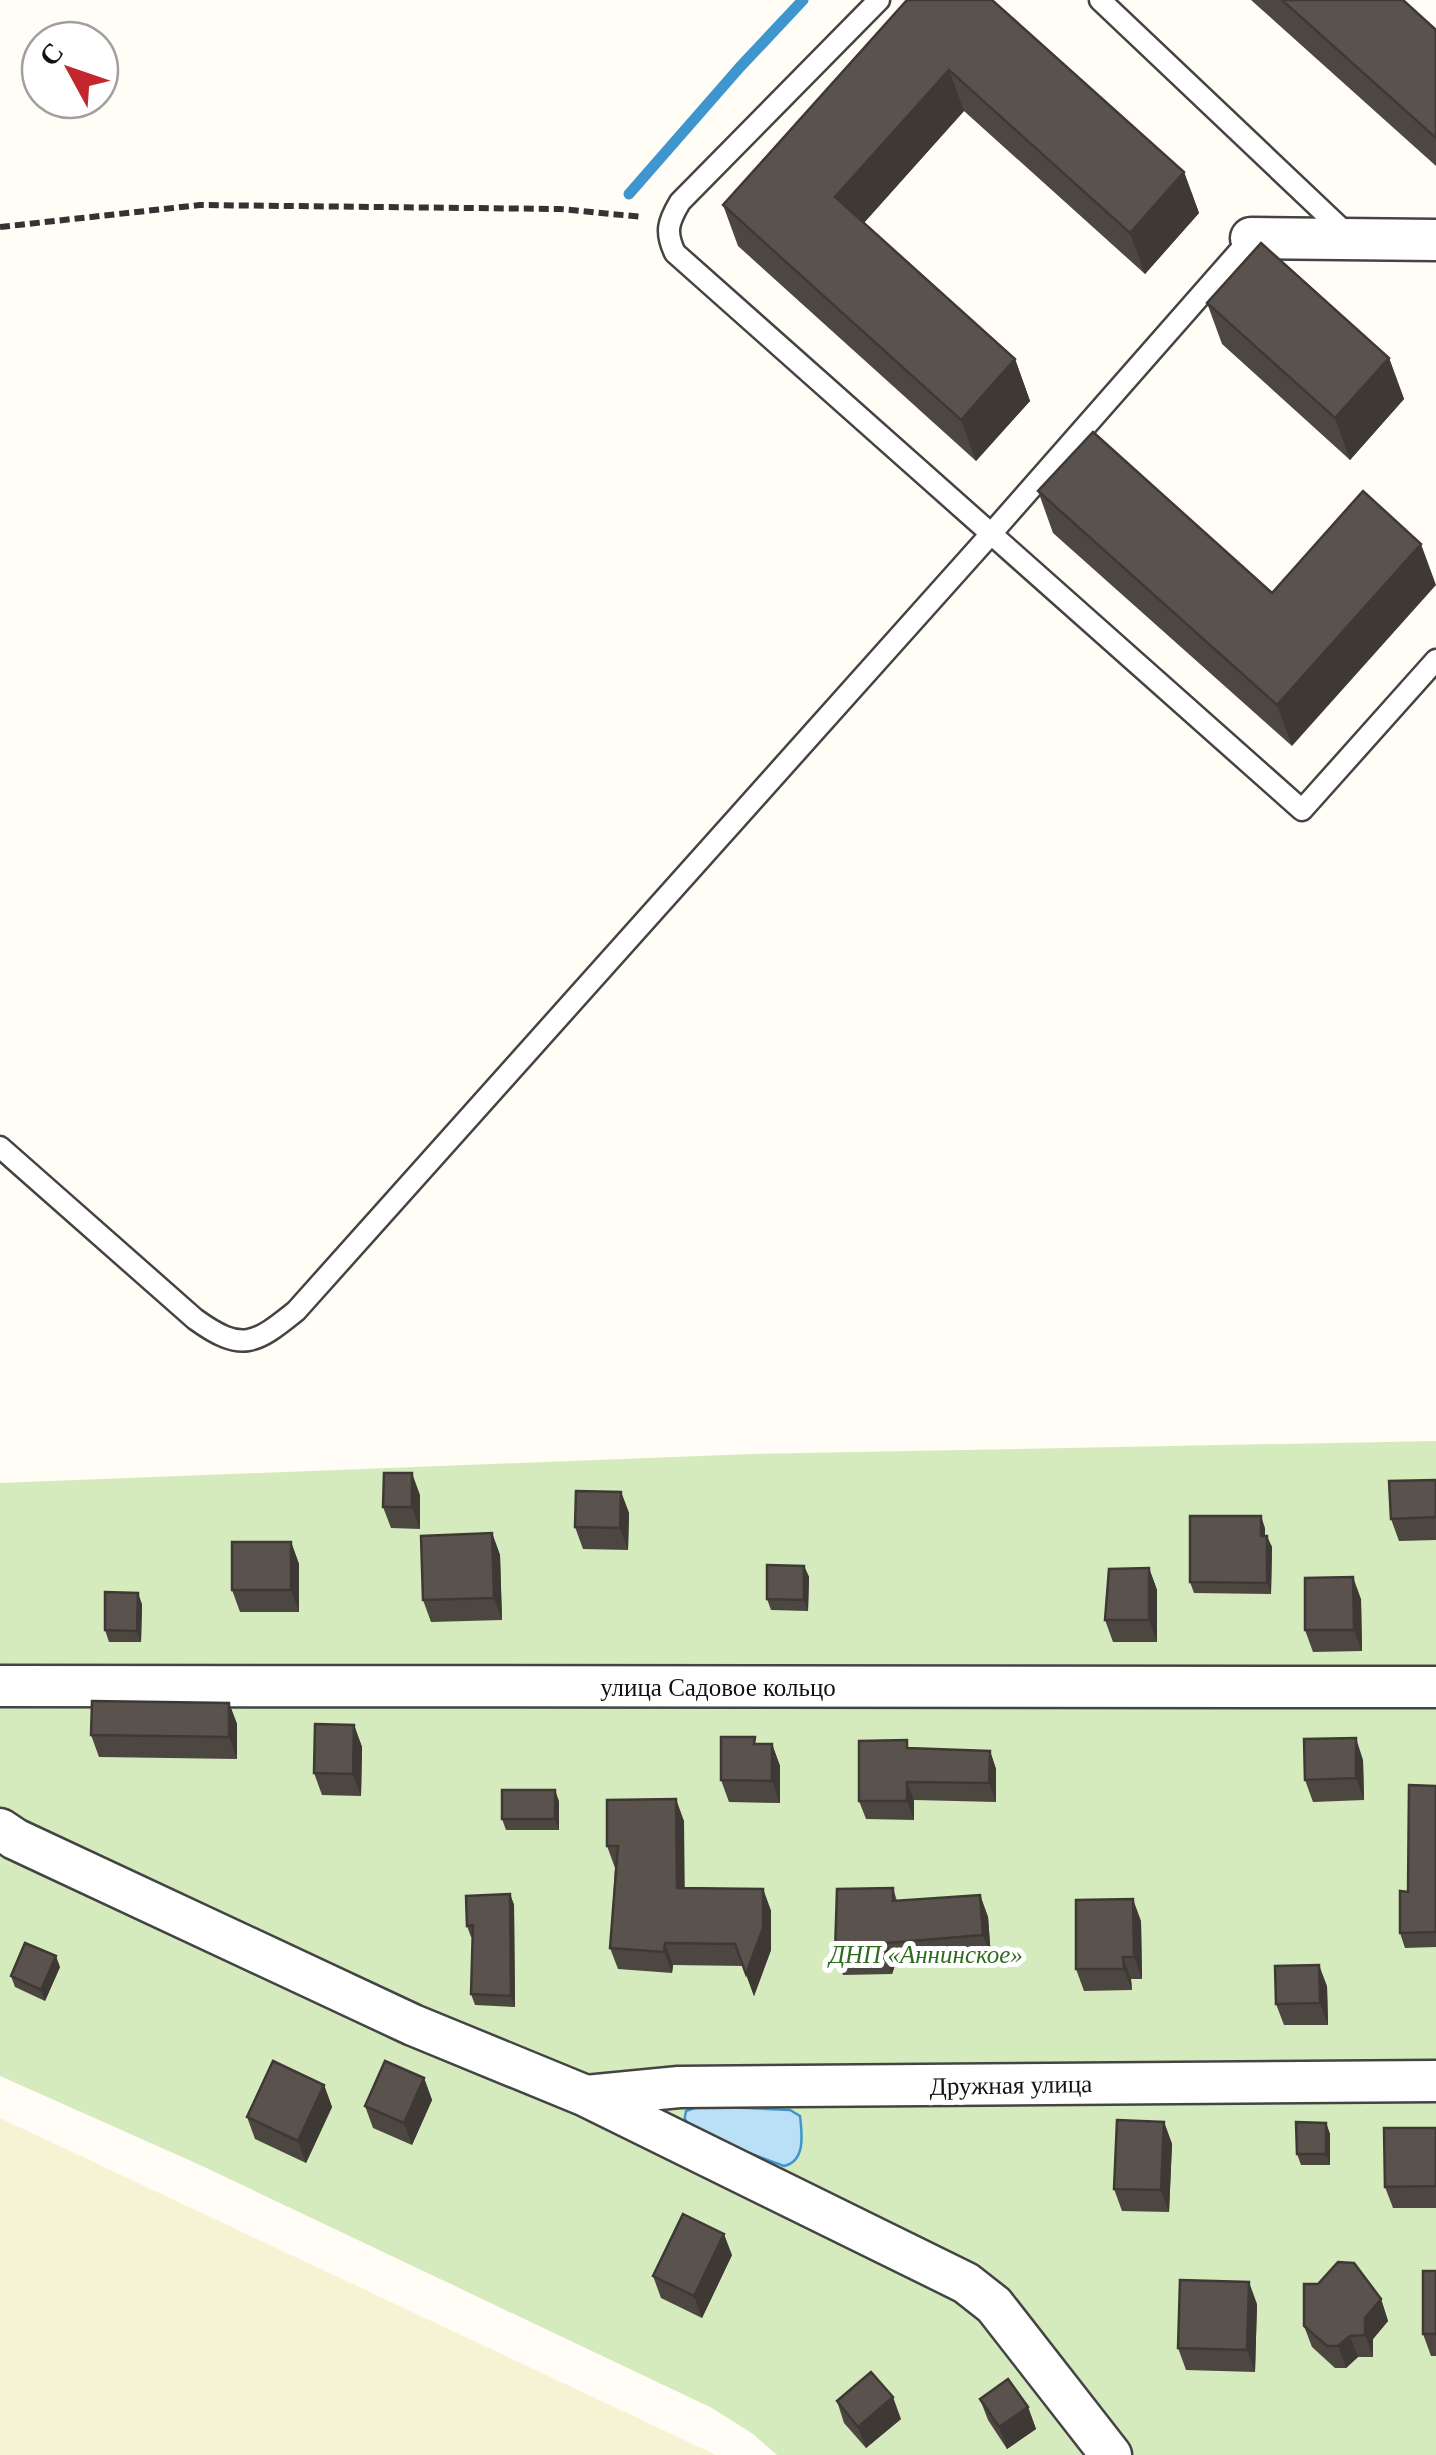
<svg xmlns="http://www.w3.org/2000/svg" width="1436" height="2455" font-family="'Times New Roman',serif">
<rect width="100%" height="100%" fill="#fffdf5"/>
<path fill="#f6f3d4" d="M 0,2118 L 716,2455 L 0,2455 Z"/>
<path fill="#d5ebbd" d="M 1436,1441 L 1436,2455 L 777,2455 L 753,2434 L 712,2408 L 200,2165 L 0,2076 L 0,1483 L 751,1454 Z"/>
<path fill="#b9e0f7" stroke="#3f96cf" stroke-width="2.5" d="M 700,2106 L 790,2110 L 800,2116 C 802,2134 806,2161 784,2166 C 767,2159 690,2134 685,2119 C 684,2117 686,2114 686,2111 Z"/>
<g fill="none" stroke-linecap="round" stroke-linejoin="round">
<path stroke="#3f96cf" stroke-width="11" d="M 629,194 L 740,67 L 803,0"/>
<defs>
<path id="service" d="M 879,0 L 680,202 C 668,222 665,232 675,253 L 1302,810 L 1436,660
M 1100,0 L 1350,237
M 0,1147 L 195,1319 C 242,1353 255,1344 296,1311 L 990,535 L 1251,238"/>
<path id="minor" d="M 1251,238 L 1436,240
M 0,1686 L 1436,1687
M 0,1829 L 15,1839 L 413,2025 L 586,2096 L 966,2283 L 994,2305 L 1111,2455
M 586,2096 L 679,2087 L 1436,2081"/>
</defs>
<use href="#service" stroke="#444" stroke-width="25"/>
<use href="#minor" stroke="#444" stroke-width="45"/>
<path stroke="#333" stroke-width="6" stroke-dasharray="10 5" stroke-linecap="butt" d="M 0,227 L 200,205 L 560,209 L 643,217"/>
<use href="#service" stroke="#fff" stroke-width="20"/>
<use href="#minor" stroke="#fff" stroke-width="40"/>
</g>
<path fill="#4d4742" d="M 907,0 L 1184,172 L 1199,213 L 1145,274 L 964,111 L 864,223 L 1015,359 L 1030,401 L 976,461 L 738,246 L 723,205 Z
M 1251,0 L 1403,0 L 1436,30 L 1436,166 Z
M 1207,303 L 1389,358 L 1404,399 L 1350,460 L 1222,344 Z
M 1038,491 L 1272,593 L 1292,746 L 1053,533 Z
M 1436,1480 L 1436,1540 L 1399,1541 L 1391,1519 Z
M 621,1492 L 629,1513 L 628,1550 L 583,1549 L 575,1527 Z
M 420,1495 L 420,1529 L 391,1528 L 383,1507 Z
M 1265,1528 L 1265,1536 L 1272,1547 L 1271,1594 L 1194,1593 L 1190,1582 Z
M 492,1533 L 500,1555 L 502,1620 L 431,1622 L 423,1600 Z
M 291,1542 L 299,1564 L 299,1612 L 240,1612 L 232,1590 Z
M 804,1566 L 809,1577 L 808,1611 L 771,1610 L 767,1599 Z
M 1149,1568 L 1157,1590 L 1157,1642 L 1113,1642 L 1105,1620 Z
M 1361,1599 L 1362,1651 L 1313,1652 L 1305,1630 Z
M 142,1604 L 141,1642 L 109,1642 L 105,1630 Z
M 229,1703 L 237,1724 L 237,1759 L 99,1757 L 91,1735 Z
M 354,1725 L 362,1747 L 361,1796 L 322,1795 L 314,1773 Z
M 757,1744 L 772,1744 L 780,1766 L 780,1803 L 729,1802 L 721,1780 Z
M 910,1748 L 990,1751 L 996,1769 L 996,1802 L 914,1800 L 914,1820 L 866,1819 L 859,1801 Z
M 1363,1760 L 1364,1800 L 1313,1802 L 1305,1780 Z
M 1436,1786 L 1436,1947 L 1405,1948 L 1400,1933 L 1408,1892 Z
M 559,1801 L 559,1830 L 506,1830 L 502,1819 Z
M 684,1821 L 684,1889 L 763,1889 L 771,1911 L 771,1950 L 754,1996 L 743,1966 L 673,1965 L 672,1973 L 618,1969 L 610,1948 L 615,1868 L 607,1846 Z
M 893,1888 L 897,1901 L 980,1895 L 988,1917 L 991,1957 L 895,1965 L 892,1974 L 843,1975 L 835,1953 Z
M 510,1894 L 514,1905 L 515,2007 L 475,2005 L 471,1994 L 473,1937 L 471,1937 L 467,1926 Z
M 1141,1921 L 1142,1979 L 1131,1979 L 1132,1990 L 1084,1991 L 1076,1969 Z
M 60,1967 L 45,2001 L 15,1987 L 11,1976 Z
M 1327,1986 L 1328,2025 L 1284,2025 L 1276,2004 Z
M 424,2078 L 432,2100 L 412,2145 L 373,2128 L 365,2106 Z
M 324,2085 L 332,2107 L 306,2163 L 255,2139 L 247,2117 Z
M 1164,2122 L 1172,2144 L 1169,2212 L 1122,2211 L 1114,2189 Z
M 1326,2123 L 1330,2134 L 1330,2165 L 1301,2165 L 1297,2154 Z
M 1436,2128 L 1436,2208 L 1393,2208 L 1385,2187 Z
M 732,2255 L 702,2318 L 661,2298 L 653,2276 Z
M 1436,2271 L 1436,2356 L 1431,2356 L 1423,2334 Z
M 1381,2299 L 1388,2321 L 1373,2339 L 1373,2357 L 1358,2357 L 1346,2368 L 1335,2368 L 1312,2347 L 1304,2326 Z
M 1257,2304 L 1255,2372 L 1186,2370 L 1178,2348 Z
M 980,2399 L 1028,2407 L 1036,2429 L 1007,2449 L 988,2420 Z
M 837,2401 L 901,2419 L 866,2448 L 844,2423 Z"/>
<path fill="#3f3936" d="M 949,70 L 964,111 L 850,238 L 835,197 Z
M 1184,172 L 1199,213 L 1145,274 L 1130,233 Z
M 1389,358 L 1404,399 L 1350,460 L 1335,418 Z
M 1015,359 L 1030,401 L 976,461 L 961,420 Z
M 1421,544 L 1436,585 L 1292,746 L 1277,705 Z
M 412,1473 L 420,1495 L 420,1529 L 412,1507 Z
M 621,1492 L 629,1513 L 628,1550 L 620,1528 Z
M 1261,1516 L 1265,1528 L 1265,1547 L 1261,1536 Z
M 492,1533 L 500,1555 L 502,1620 L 494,1598 Z
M 1267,1536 L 1272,1547 L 1271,1594 L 1267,1583 Z
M 291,1542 L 299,1564 L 299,1612 L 291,1590 Z
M 804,1566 L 809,1577 L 808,1611 L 804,1600 Z
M 1149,1568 L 1157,1590 L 1157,1642 L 1149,1620 Z
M 1353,1577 L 1361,1599 L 1362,1651 L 1354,1630 Z
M 138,1593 L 142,1604 L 141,1642 L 137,1631 Z
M 229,1703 L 237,1724 L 237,1759 L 229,1737 Z
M 354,1725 L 362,1747 L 361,1796 L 353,1774 Z
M 1356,1738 L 1363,1760 L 1364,1800 L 1356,1778 Z
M 772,1744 L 780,1766 L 780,1803 L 772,1781 Z
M 990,1751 L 996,1769 L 996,1802 L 989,1783 Z
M 907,1782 L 914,1800 L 914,1820 L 907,1801 Z
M 555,1790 L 559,1801 L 559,1830 L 555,1819 Z
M 676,1799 L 684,1821 L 685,1910 L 677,1888 Z
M 763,1889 L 771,1911 L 771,1950 L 754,1996 L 746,1974 Z
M 510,1894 L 514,1905 L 515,2007 L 511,1996 Z
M 980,1895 L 988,1917 L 991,1957 L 983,1935 Z
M 1133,1899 L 1141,1921 L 1142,1979 L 1134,1957 Z
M 665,1943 L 673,1965 L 672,1973 L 664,1952 Z
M 887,1943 L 895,1965 L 892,1974 L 884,1952 Z
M 56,1956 L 60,1967 L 45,2001 L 41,1990 Z
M 1123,1957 L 1131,1979 L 1132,1990 L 1124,1969 Z
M 1319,1965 L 1327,1986 L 1328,2025 L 1320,2003 Z
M 424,2078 L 432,2100 L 412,2145 L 404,2123 Z
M 324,2085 L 332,2107 L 306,2163 L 298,2141 Z
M 1164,2122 L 1172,2144 L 1169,2212 L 1161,2190 Z
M 1326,2123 L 1330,2134 L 1330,2165 L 1326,2154 Z
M 724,2234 L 732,2255 L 702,2318 L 694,2296 Z
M 1249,2282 L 1257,2304 L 1255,2372 L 1247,2350 Z
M 1381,2299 L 1388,2321 L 1373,2339 L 1373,2357 L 1365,2335 L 1365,2318 Z
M 1350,2336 L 1358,2357 L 1346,2368 L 1338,2346 Z
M 893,2397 L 901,2419 L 866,2448 L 858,2427 Z
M 1028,2407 L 1036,2429 L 1007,2449 L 999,2427 Z"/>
<path fill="#5a524d" stroke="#3f3936" stroke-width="2.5" d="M 907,0 L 992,0 L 1184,172 L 1130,233 L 949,70 L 835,197 L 1015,359 L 961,420 L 723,205 Z
M 1282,0 L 1403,0 L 1436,30 L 1436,138 Z
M 1261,243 L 1389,358 L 1335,418 L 1207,303 Z
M 1093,432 L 1272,593 L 1363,491 L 1421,544 L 1277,705 L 1038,491 Z
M 384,1473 L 412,1473 L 412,1507 L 383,1507 Z
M 1436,1480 L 1436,1517 L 1391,1519 L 1389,1481 Z
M 576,1491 L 621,1492 L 620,1528 L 575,1527 Z
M 1190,1516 L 1261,1516 L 1261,1536 L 1267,1536 L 1267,1583 L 1190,1582 Z
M 492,1533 L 494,1598 L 423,1600 L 421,1536 Z
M 232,1542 L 291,1542 L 291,1590 L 232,1590 Z
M 767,1565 L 804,1566 L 804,1600 L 767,1599 Z
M 1149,1568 L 1149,1620 L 1105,1620 L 1109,1569 Z
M 1353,1577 L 1354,1630 L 1305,1630 L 1305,1578 Z
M 105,1592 L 138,1593 L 137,1631 L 105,1630 Z
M 92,1701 L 229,1703 L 229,1737 L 91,1735 Z
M 315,1724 L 354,1725 L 353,1774 L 314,1773 Z
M 721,1737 L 755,1737 L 754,1744 L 772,1744 L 772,1781 L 721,1780 Z
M 1356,1738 L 1356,1778 L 1305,1780 L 1304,1739 Z
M 907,1740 L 907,1748 L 990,1751 L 989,1783 L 907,1782 L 907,1801 L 859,1801 L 859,1741 Z
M 1409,1785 L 1436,1786 L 1436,1932 L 1400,1933 L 1400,1891 L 1408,1892 Z
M 502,1790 L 555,1790 L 555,1819 L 502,1819 Z
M 676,1799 L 677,1888 L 763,1889 L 763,1928 L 746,1974 L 735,1944 L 665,1943 L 664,1952 L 610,1948 L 618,1846 L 607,1846 L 607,1800 Z
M 893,1888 L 893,1901 L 980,1895 L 983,1935 L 887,1943 L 884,1952 L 835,1953 L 837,1889 Z
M 510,1894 L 511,1996 L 471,1994 L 473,1925 L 467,1926 L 466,1896 Z
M 1133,1899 L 1134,1957 L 1123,1957 L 1124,1969 L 1076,1969 L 1076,1900 Z
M 25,1943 L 56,1956 L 41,1990 L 11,1976 Z
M 1319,1965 L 1320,2003 L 1276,2004 L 1275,1966 Z
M 273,2061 L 324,2085 L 298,2141 L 247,2117 Z
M 385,2061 L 424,2078 L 404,2123 L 365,2106 Z
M 1117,2120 L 1164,2122 L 1161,2190 L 1114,2189 Z
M 1296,2122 L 1326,2123 L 1326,2154 L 1297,2154 Z
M 1384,2128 L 1436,2128 L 1436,2186 L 1385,2187 Z
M 683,2214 L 724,2234 L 694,2296 L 653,2276 Z
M 1338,2262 L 1354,2263 L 1381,2299 L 1365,2318 L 1365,2335 L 1350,2336 L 1338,2346 L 1327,2346 L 1304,2326 L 1304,2284 L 1318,2284 Z
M 1423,2271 L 1436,2271 L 1436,2334 L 1423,2334 Z
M 1180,2280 L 1249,2282 L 1247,2350 L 1178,2348 Z
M 871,2372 L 893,2397 L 858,2427 L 837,2401 Z
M 1008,2379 L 1028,2407 L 999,2427 L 980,2399 Z"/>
<g text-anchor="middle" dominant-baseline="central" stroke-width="10" stroke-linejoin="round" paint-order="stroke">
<g font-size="25" fill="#111" stroke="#fff">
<text x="718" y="1687">улица Садовое кольцо</text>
<text transform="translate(1011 2085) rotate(-1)">Дружная улица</text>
</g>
<g font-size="25" font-style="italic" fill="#2f6b1f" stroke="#fff">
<text x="926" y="1954">ДНП «Аннинское»</text>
</g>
</g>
<g transform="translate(70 70) rotate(310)"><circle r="48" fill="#ffffff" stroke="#a0a0a0" stroke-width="2.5"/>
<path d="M0-8L18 38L0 25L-18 38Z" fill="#c4262e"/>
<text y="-15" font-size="28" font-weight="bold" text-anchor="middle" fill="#111111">С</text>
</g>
</svg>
